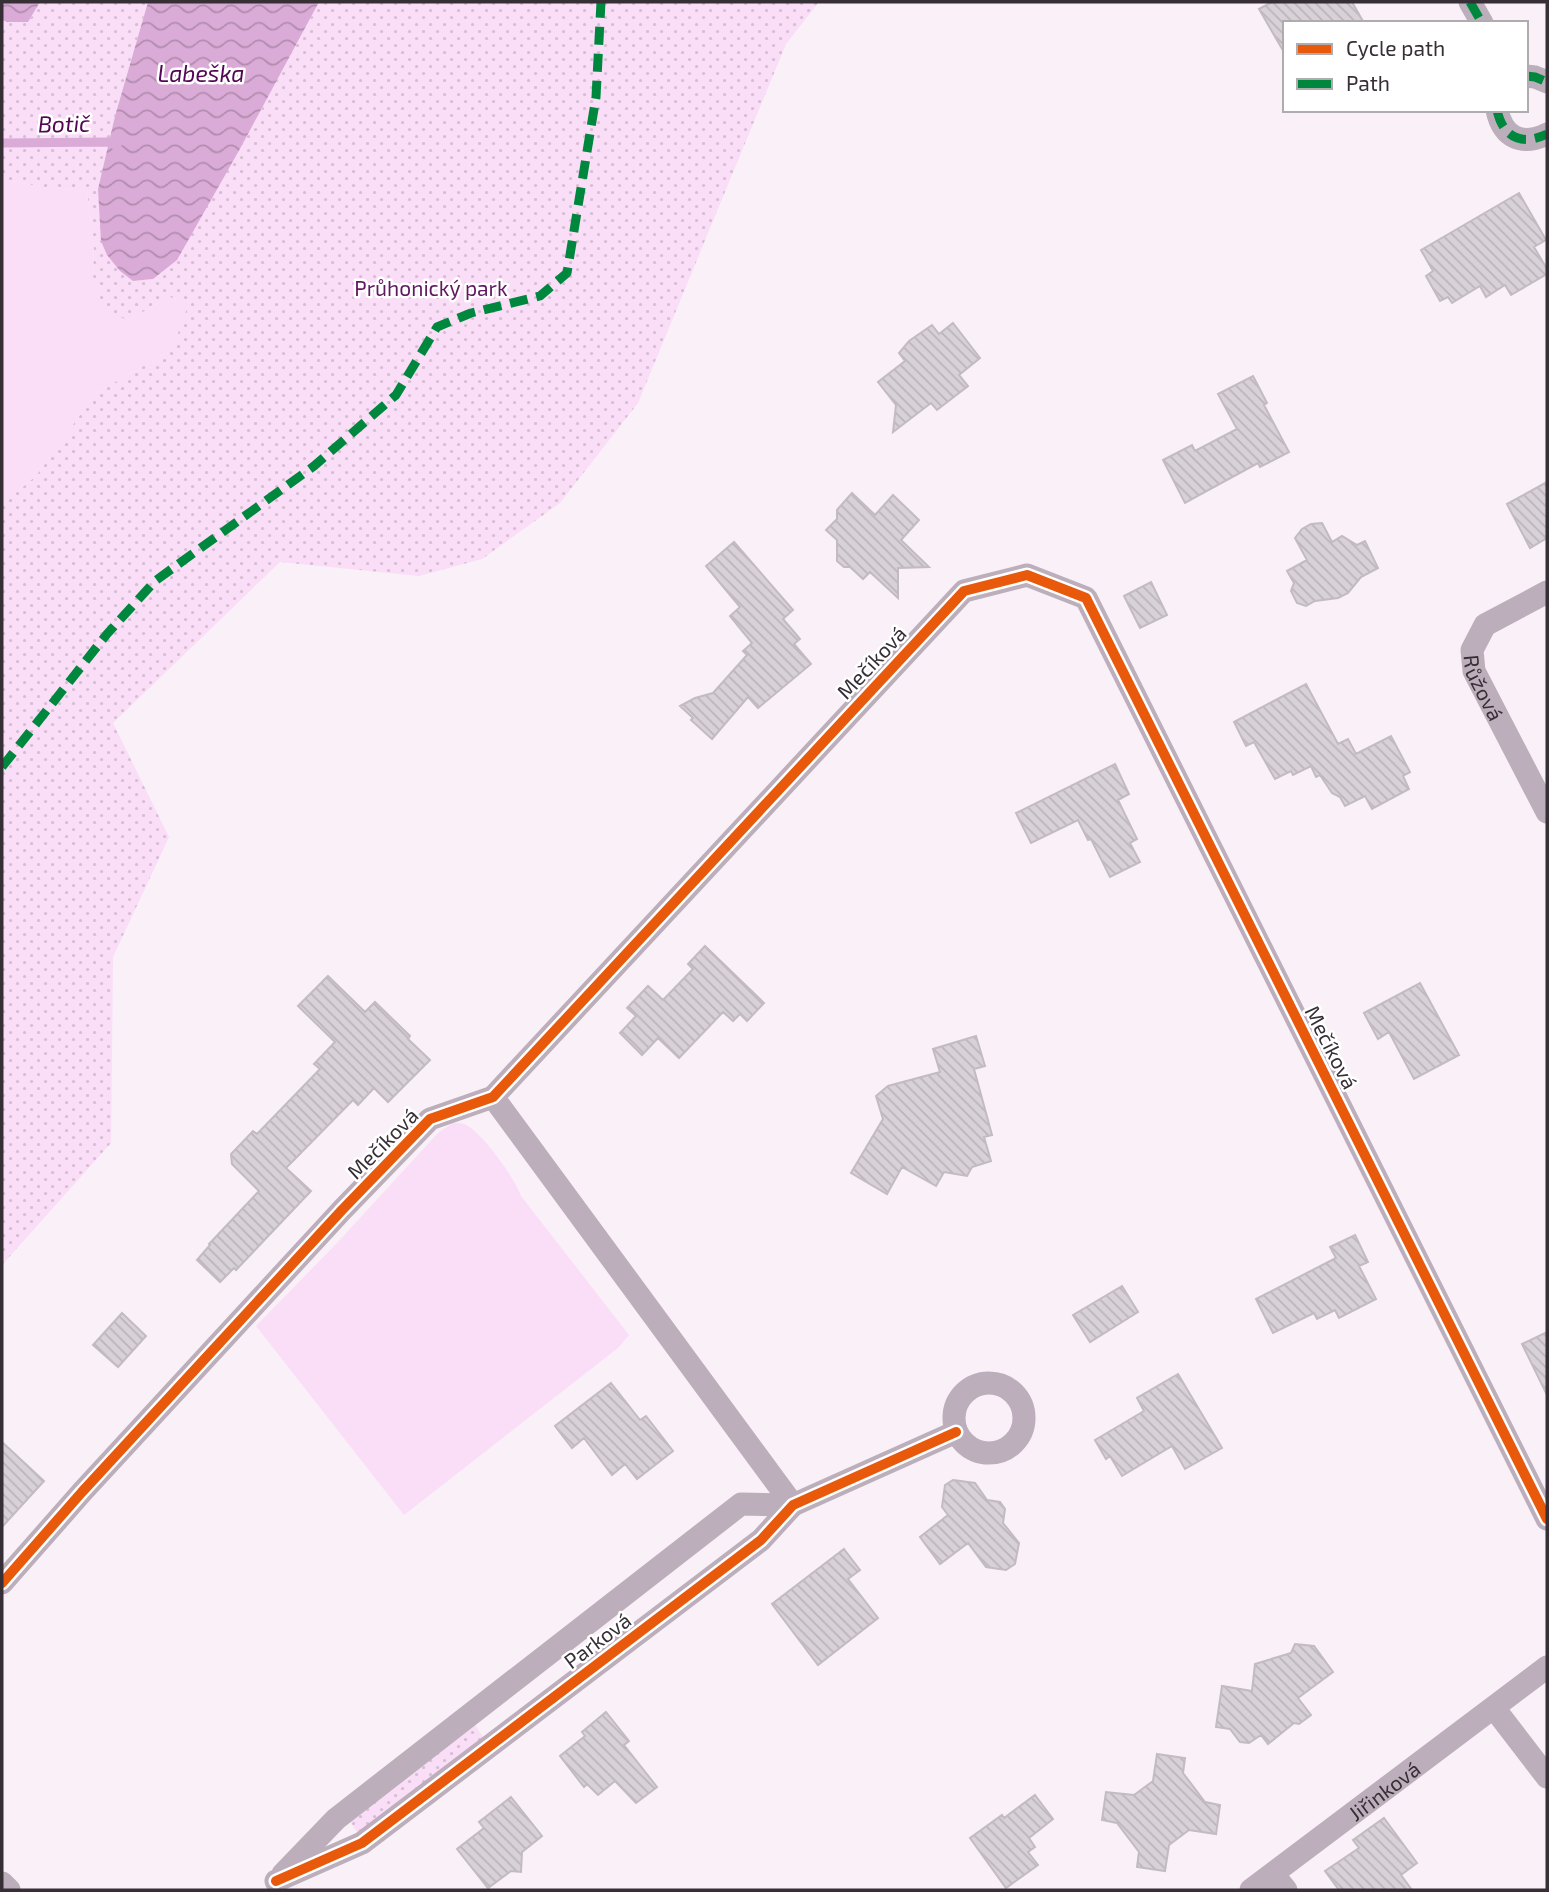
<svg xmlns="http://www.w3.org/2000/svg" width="1549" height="1892" font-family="'Exo 2',sans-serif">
<defs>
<pattern id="park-dots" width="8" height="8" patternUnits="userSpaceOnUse" patternTransform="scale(1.75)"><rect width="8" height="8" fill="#faddf7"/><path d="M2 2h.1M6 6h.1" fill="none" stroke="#d7bed4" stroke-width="1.8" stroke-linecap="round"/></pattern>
<pattern id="water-waves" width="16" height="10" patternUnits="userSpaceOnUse" patternTransform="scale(1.75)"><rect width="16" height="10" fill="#daabd7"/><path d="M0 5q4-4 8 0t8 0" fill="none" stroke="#b28caf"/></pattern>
<pattern id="building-back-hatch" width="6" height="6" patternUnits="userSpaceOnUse" patternTransform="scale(1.75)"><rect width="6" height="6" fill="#d9d1d8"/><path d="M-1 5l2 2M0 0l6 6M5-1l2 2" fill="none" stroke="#bbb4ba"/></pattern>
</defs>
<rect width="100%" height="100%" fill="#f9f0f8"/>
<path fill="#faddf7" d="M 2,179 L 42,187 L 87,191 L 94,246 L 93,276 L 128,320 L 170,297 L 190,303 L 172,350 L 96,393 L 36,476 L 2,504 Z
M 453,1123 C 457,1123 461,1123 464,1124 C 482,1131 515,1179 521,1196 L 629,1335 L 618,1348 L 404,1515 L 256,1326 L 337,1243 L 439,1132 Z"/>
<path fill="url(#park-dots)" d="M 40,2 L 148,2 L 115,116 L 98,189 L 120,271 L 133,281 L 153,279 L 241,147 L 319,2 L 819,2 L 786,44 L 638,403 L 560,503 L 482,559 L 419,576 L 280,562 L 113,723 L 169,837 L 113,957 L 111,1143 L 2,1265 L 2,504 L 36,476 L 96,393 L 172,350 L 189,303 L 170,297 L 128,320 L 114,315 L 100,298 L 93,276 L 94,246 L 87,191 L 42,187 L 2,179 L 2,20 L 7,22 L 28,22 Z
M 471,1719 L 485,1740 L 360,1836 L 348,1819 Z"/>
<path fill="url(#water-waves)" d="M 2,2 L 40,2 L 28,22 L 7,22 L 2,20 Z
M 148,2 L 319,2 L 241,147 L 177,260 L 153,279 L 133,281 L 120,271 L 107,255 L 101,241 L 98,189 L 115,116 Z"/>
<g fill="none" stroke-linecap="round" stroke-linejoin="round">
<path stroke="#daabd7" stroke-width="9" d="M 2,143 L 109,142 L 117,146"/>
</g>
<path fill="url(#building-back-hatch)" stroke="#c3bbc2" stroke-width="2" d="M 1272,2 L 1352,2 L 1364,23 L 1285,23 L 1285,54 L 1259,9 Z
M 1519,193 L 1546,240 L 1534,247 L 1547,269 L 1547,274 L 1511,295 L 1505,285 L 1486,297 L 1480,286 L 1452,303 L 1448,297 L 1440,301 L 1426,276 L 1433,271 L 1421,250 Z
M 953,323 L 980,358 L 959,375 L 968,386 L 937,410 L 931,403 L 893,432 L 896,405 L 878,382 L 905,361 L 899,353 L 909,341 L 932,325 L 939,334 Z
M 1253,376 L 1267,403 L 1264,405 L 1289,452 L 1260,467 L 1258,463 L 1185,503 L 1163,460 L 1192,445 L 1195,451 L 1237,429 L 1218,394 Z
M 1547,482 L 1547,538 L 1530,548 L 1507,504 Z
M 852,493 L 875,515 L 893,495 L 919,520 L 901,540 L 929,567 L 898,568 L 898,598 L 870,572 L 863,579 L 850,567 L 844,567 L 837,561 L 837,540 L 826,530 L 837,519 L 837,510 Z
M 1322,523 L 1332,542 L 1342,536 L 1357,545 L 1365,541 L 1378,568 L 1361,577 L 1348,593 L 1338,598 L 1315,601 L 1306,606 L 1297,603 L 1291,591 L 1294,583 L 1287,571 L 1307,560 L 1295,538 L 1302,529 L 1311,524 Z
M 734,542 L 793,610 L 783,619 L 800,639 L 794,644 L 811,664 L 758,708 L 748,697 L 712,739 L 691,720 L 693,718 L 680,706 L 695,698 L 713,693 L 747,655 L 743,651 L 752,643 L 730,616 L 740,607 L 706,566 Z
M 1151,582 L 1167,615 L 1140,628 L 1124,596 Z
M 1306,684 L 1338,744 L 1348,739 L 1356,754 L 1391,736 L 1410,772 L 1403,776 L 1409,789 L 1372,809 L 1365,796 L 1345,806 L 1340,797 L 1332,793 L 1320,775 L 1316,777 L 1311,766 L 1293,775 L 1291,771 L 1275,779 L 1254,742 L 1246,746 L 1234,722 Z
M 1115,764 L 1129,794 L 1118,800 L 1137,839 L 1130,843 L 1140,862 L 1110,877 L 1091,839 L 1088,840 L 1078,820 L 1031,843 L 1016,813 Z
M 705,946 L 764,1003 L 747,1021 L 740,1014 L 733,1021 L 723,1012 L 679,1058 L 658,1038 L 642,1055 L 620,1033 L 636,1016 L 627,1008 L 648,986 L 663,1000 L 693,969 L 688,964 Z
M 328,976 L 365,1012 L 375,1002 L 410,1036 L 408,1039 L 430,1060 L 388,1102 L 374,1088 L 358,1105 L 353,1100 L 286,1168 L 311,1191 L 236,1270 L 234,1268 L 220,1282 L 197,1260 L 210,1245 L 209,1244 L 259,1191 L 232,1164 L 231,1154 L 253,1131 L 257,1134 L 320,1069 L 314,1064 L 335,1042 L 298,1006 Z
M 1420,983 L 1459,1055 L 1414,1079 L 1389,1032 L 1378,1039 L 1364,1013 Z
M 976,1036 L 985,1066 L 974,1069 L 992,1135 L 984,1137 L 991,1161 L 972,1167 L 967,1176 L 944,1172 L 936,1186 L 902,1167 L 887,1194 L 851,1173 L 883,1119 L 876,1096 L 888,1086 L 940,1072 L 933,1049 Z
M 1355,1235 L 1368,1262 L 1359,1266 L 1376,1299 L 1339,1318 L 1335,1310 L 1317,1319 L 1314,1313 L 1273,1333 L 1256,1299 L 1336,1258 L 1330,1247 Z
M 1122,1286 L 1138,1312 L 1090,1342 L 1073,1315 Z
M 122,1313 L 146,1336 L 118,1367 L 93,1345 Z
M 1547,1332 L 1547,1395 L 1522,1344 Z
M 1178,1374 L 1222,1448 L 1185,1469 L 1172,1446 L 1122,1476 L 1110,1456 L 1106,1459 L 1095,1440 L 1144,1411 L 1137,1398 Z
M 611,1383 L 640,1420 L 646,1416 L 673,1451 L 637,1479 L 625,1464 L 612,1475 L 584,1438 L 572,1448 L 555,1426 Z
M 2,1442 L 44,1481 L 2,1527 Z
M 953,1480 L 975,1483 L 987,1500 L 1000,1502 L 1005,1509 L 1003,1523 L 1019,1543 L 1015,1564 L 1006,1570 L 986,1567 L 968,1543 L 940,1564 L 920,1537 L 948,1515 L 942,1507 L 945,1485 Z
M 844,1549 L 860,1570 L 848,1579 L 878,1618 L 818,1665 L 772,1604 Z
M 1295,1644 L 1314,1646 L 1333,1672 L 1298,1698 L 1311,1715 L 1299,1724 L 1294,1723 L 1268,1744 L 1261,1735 L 1249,1743 L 1240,1742 L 1230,1729 L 1216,1727 L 1222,1686 L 1252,1691 L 1255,1664 L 1291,1653 Z
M 606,1712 L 629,1741 L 624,1745 L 657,1787 L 636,1803 L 615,1781 L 598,1795 L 587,1784 L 584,1787 L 560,1756 L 585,1736 L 582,1732 Z
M 1157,1754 L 1185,1758 L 1183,1773 L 1205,1802 L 1220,1805 L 1216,1834 L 1189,1830 L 1169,1845 L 1165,1871 L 1137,1867 L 1139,1852 L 1117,1823 L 1102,1820 L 1106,1792 L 1134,1795 L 1153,1781 Z
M 1035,1795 L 1053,1819 L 1029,1838 L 1035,1847 L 1028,1852 L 1038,1865 L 1006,1888 L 970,1838 L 1002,1815 L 1004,1818 Z
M 511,1797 L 542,1836 L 522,1852 L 521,1872 L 511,1871 L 488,1888 L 457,1849 L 484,1828 L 479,1822 Z
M 1384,1818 L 1417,1863 L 1401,1875 L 1412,1890 L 1339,1890 L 1325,1871 L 1359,1848 L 1353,1840 Z"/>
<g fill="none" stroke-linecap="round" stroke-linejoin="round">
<g stroke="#bcaebb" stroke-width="23">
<path d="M 1470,2 L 1482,23"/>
<path d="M 1526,76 L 1535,77 L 1547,82"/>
<path d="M 1497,110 C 1503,138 1522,146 1547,134"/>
<path id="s1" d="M 1547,592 L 1485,625 L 1472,650 L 1474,671 L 1547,812"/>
<path d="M 493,1097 L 793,1505"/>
<circle cx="989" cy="1418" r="35"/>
<path d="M 2,1583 L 82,1492 L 342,1210 L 430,1119 L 493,1097 L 964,591 L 1027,575 L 1086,598 L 1547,1519"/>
<path d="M 1494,1708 L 1547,1777"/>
<path d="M 283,1874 L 336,1819 L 741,1504 L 793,1505"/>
<path d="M 1273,1874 L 1286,1890"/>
<path d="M 276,1881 L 362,1843 L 761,1540 L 793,1505 L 956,1432"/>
<path d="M 2,1883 L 9,1890"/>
<path id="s2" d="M 1251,1890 L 1547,1667"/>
</g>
<path stroke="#00873e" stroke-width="9" stroke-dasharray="18 9" stroke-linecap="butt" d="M 1470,2 L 1482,23
M 1526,76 L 1535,77 L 1547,82
M 1497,110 C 1503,138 1522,146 1547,134
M 2,767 L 107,634 L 155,581 L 314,466 L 396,395 L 437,327 L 471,313 L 540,296 L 567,273 L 596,97 L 601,2"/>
<defs>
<path id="cycleway" d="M 2,1583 L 82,1492 L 342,1210 L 430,1119 L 493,1097 L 964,591 L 1027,575 L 1086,598 L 1547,1519
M 276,1881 L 362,1843 L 761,1540 L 793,1505 L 956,1432"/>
</defs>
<use href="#cycleway" stroke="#fff" stroke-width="15"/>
<use href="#cycleway" stroke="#e8590c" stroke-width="10"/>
</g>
<g text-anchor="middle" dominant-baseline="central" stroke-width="5" stroke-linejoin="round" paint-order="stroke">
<g font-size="21" fill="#611861" stroke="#fff">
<text x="431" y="287">Průhonický park</text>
</g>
<g font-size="21" fill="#372f36" stroke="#fff">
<text transform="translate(871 662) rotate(-47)">Mečíková</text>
<text stroke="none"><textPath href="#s1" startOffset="138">Růžová</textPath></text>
<text transform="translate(1332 1047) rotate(63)">Mečíková</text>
<text transform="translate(382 1143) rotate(-45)">Mečíková</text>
<text transform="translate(597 1640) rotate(-37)">Parková</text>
<text stroke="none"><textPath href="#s2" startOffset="166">Jiřinková</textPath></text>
</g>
<g font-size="23" font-style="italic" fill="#530654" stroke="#fff">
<text x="201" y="73">Labeška</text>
<text transform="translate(64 123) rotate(-1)">Botič</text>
</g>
</g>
<rect width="1549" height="1892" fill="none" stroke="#372f36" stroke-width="7"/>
<rect x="1283" y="21" width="245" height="91" fill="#ffffff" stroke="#afacaf" stroke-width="2"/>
<rect x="1297" y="44" width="35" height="10" fill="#e8590c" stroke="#afacaf" stroke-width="2"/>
<text x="1346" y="56" font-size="21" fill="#372f36">Cycle path</text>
<rect x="1297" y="79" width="35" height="10" fill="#00873e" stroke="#afacaf" stroke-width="2"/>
<text x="1346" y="91" font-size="21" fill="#372f36">Path</text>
</svg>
